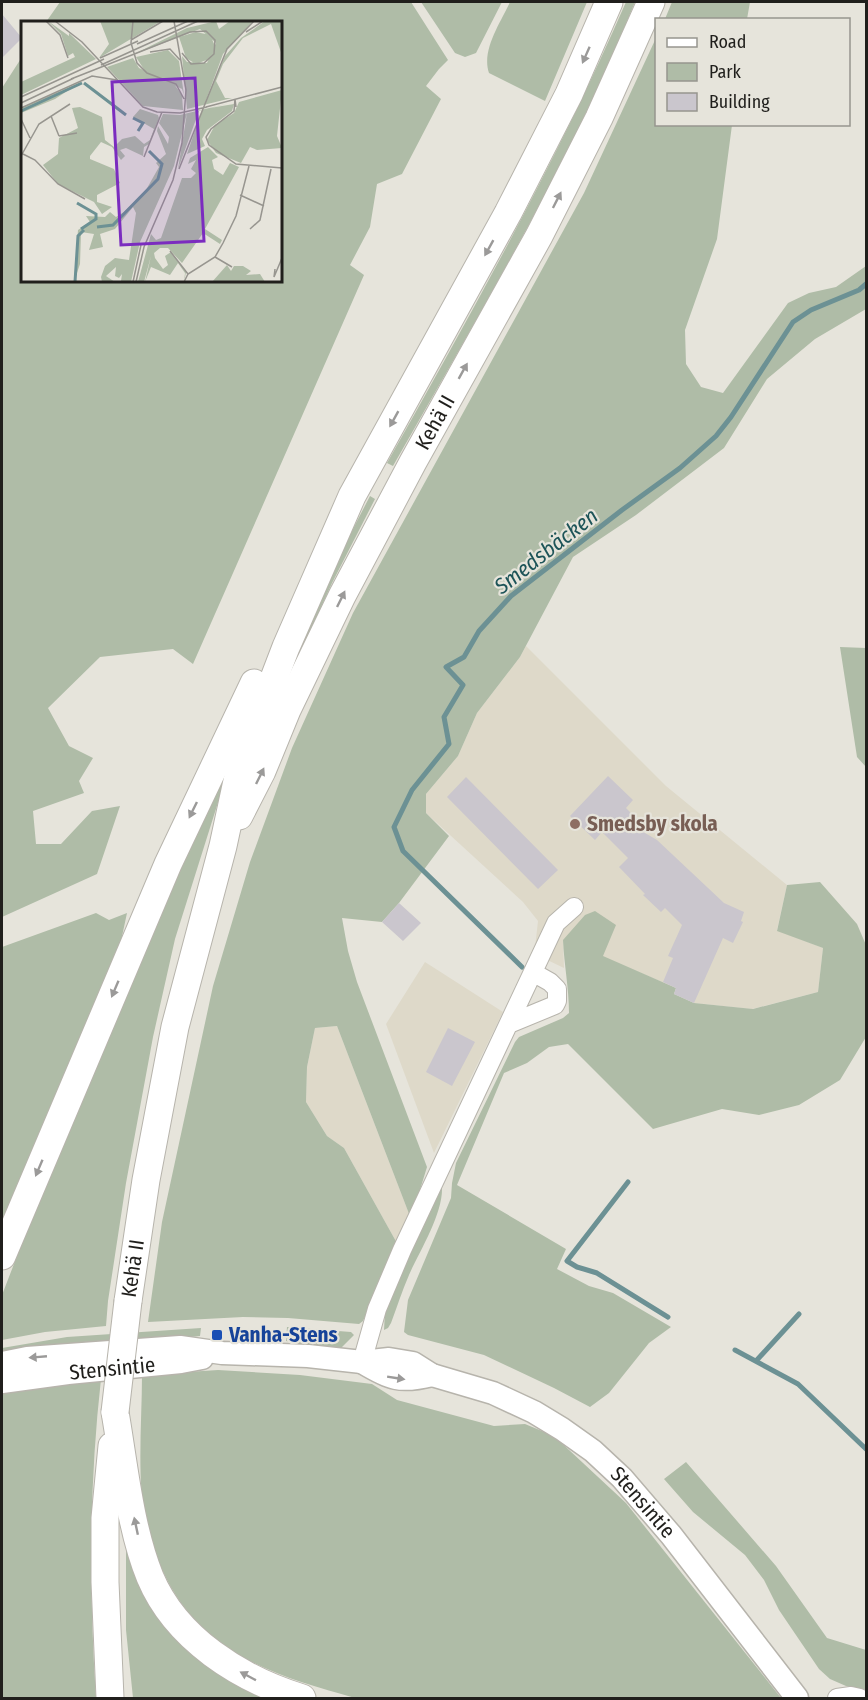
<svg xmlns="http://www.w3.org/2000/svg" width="868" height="1700" font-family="'Fira Sans Condensed',sans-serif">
<rect width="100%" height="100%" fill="#e6e4db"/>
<path fill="#ded9c9" d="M 526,646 L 666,786 L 787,885 L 777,930 L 823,948 L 818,992 L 752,1009 L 694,1003 L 674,994 L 676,988 L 563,940 L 564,968 L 541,957 L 535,948 L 538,921 L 523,902 L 426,813 L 426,794 L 458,756 L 477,713 L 520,657 Z
M 425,962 L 503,1012 L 434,1153 L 386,1024 Z
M 337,1026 L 411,1219 L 398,1245 L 344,1148 L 327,1136 L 306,1102 L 307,1067 L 315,1028 Z"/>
<path fill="#afbca7" d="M 60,2 L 411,2 L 448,60 L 439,69 L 426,86 L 441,99 L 402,174 L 377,184 L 370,227 L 350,265 L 364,275 L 193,664 L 173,649 L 100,657 L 48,708 L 69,746 L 93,758 L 79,781 L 84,793 L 33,811 L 36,844 L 61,844 L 92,811 L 120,806 L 97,874 L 2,917 L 2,88 L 22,57 L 22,280 L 280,280 L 280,22 L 46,22 Z
M 421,2 L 502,2 L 476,53 L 465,57 L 455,53 Z
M 510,2 L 587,2 L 545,101 L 489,73 C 481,50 501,22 510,2 Z
M 626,2 L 635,2 C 570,164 479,314 393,466 L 387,463 C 472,312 557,161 626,2 Z
M 672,2 L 750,2 L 747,19 L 665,19 Z
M 656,38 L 656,124 L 732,125 L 717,239 L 685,330 L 686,364 L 701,387 L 723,393 L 788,303 L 809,293 L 836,287 L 866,266 L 866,309 L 815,339 L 767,379 L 724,448 L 636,515 L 573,557 L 520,657 L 477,713 L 458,756 L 426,794 L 426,813 L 449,836 L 399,903 L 382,922 L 342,918 L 348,951 L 357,982 L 427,1167 L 411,1219 L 337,1026 L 315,1028 L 307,1067 L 306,1102 L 327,1136 L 344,1148 L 398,1245 L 363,1321 L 359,1324 L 288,1318 L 243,1317 L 148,1322 L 162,1222 L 213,986 L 250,862 L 292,748 L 353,613 L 584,193 Z
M 370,496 L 375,499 L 332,583 L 271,718 L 261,731 L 342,550 Z
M 840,647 L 866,648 L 866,767 L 857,757 Z
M 227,757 L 232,758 L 175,939 L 153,1037 L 126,1183 L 108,1301 L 106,1326 L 45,1332 L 2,1340 L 2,1295 L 77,1101 Z
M 820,882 L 857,924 L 866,945 L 866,1037 L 840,1080 L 799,1105 L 759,1115 L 722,1109 L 653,1129 L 568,1044 L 549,1047 L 527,1063 L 504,1073 L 457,1185 L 566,1249 L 557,1269 L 589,1286 L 613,1293 L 671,1327 L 649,1343 L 609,1393 L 590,1407 L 554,1388 L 484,1355 L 408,1335 L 404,1332 L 408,1300 L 451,1198 L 452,1183 L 456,1163 L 515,1042 L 519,1037 L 563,1018 L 569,1013 C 569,988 564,964 563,940 L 585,915 L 595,911 L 616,925 L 603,956 L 676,988 L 674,994 L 694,1003 L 753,1009 L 818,992 L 823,948 L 777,931 L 787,885 Z
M 96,913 L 109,920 L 127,913 L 118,955 L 2,1221 L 2,947 Z
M 439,1185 L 442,1187 C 443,1214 420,1250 409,1275 C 402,1291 397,1307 391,1323 L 388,1328 L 384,1330 L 385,1312 L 394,1287 Z
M 287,1327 L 351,1332 L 354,1335 L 340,1349 L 316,1348 L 286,1341 Z
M 201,1328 L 200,1336 L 2,1357 L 2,1348 L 67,1337 Z
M 218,1370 L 300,1375 L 372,1384 L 397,1400 L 494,1426 L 525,1424 L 554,1436 L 626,1503 L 781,1698 L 355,1698 C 268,1674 194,1651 158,1560 C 154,1550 149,1540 147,1530 C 136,1482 142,1424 142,1375 Z
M 101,1379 C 89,1485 89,1592 96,1698 L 2,1698 L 2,1391 Z
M 686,1462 L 776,1566 L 827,1638 L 866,1650 L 866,1690 L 846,1686 L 830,1679 L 819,1669 L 779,1610 L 764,1580 L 745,1555 L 693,1512 L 664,1479 Z
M 126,1526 L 147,1587 L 279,1698 L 133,1698 L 126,1630 Z"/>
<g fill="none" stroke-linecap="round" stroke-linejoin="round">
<path stroke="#6c9194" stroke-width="5" d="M 522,967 L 403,851 L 394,827 L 412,790 L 449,744 L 444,717 L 463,685 L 446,667 L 464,657 L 479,631 L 511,596 L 622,510 L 680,468 L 716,436 L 731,417 L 793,322 L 811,310 L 859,290 L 866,284
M 628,1182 L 567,1261 L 577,1267 L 597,1273 L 668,1317
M 735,1350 L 798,1384 L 866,1449
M 756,1361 L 799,1314"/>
</g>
<path fill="#cac6cd" d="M 2,14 L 22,38 L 2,58 Z
M 608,776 L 633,800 L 626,808 L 635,817 L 628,823 L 657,840 L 724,903 L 744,912 L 741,921 L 743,922 L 733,943 L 723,938 L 694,1003 L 674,994 L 676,988 L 663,982 L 673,958 L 668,956 L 682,925 L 665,908 L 661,912 L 643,895 L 645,894 L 619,867 L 628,858 L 602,832 L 595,840 L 570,816 Z
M 466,777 L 558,870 L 538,889 L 447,797 Z
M 399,903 L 421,923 L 403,941 L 382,922 Z
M 448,1028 L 475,1042 L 452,1086 L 426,1072 Z"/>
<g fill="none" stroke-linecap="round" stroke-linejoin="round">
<defs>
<path id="minor" d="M 509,1024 L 555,1005 L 557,1001 L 557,989 L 550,982 L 534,973
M 362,1362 L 377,1309 L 402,1250 L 556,923 L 574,907
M 837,1698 L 851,1696 L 860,1698"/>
<g id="major">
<path d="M 362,1362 C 390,1379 400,1383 432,1375"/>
<path id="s1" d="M 2,1363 L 27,1358 L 180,1347 L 222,1353 L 308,1356 L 362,1362 L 389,1359 L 413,1363 L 432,1375 L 493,1393 L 534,1412 L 562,1429 L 593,1451 L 622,1478 L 671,1535 L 797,1698"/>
<path id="s2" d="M 2,1382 L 68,1373 L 181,1362 L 202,1358"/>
</g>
<g id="highway">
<path id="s3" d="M 239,816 L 262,771 L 287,710 L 342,596 L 413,462 L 539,236 L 599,118 L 651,2"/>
<path d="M 2,1256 L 168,864 L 254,683"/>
<path id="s4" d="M 128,1301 L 146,1180 L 175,1027 L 223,846 L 240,767 L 286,647 L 352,496 L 508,213 L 569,94 L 609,2"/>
<path d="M 115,1412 C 124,1464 130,1528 150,1577 C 176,1639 240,1679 302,1698"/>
<path d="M 110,1698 L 105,1582 L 105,1518 L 112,1446"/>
</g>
</defs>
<use href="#minor" stroke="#b7b4ac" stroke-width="20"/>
<use href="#major" stroke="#b7b4ac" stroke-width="25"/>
<use href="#highway" stroke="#b7b4ac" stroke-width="29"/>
<use href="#minor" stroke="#fff" stroke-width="18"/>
<use href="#major" stroke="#fff" stroke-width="22"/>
<use href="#highway" stroke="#fff" stroke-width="27"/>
<defs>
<path id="highway-bridge" d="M 115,1412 L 128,1301"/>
</defs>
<use href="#highway-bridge" stroke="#b7b4ac" stroke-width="29" stroke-linecap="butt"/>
<use href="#highway-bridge" stroke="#fff" stroke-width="27"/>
</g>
<defs><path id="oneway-solid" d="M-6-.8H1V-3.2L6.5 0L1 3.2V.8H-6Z" transform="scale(1.5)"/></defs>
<g fill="#9b9a99">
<use href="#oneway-solid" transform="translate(586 55) rotate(114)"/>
<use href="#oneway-solid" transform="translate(557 200) rotate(-63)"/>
<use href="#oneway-solid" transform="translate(489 248) rotate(119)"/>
<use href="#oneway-solid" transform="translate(463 371) rotate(-61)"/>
<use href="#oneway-solid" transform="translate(394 419) rotate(119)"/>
<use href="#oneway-solid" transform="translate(341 599) rotate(-64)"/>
<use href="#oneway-solid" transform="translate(260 776) rotate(-64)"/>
<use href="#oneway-solid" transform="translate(193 810) rotate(116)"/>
<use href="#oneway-solid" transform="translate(115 989) rotate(113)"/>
<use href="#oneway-solid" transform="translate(39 1168) rotate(113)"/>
<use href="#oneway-solid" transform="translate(38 1357) rotate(175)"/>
<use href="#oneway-solid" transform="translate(396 1378) rotate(9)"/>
<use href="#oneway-solid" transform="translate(136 1526) rotate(-102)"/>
<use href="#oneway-solid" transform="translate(248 1676) rotate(-152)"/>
</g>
<circle fill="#8d6e63" stroke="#e6e4db" stroke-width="2" cx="575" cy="824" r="6"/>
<rect fill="#1a4fb4" stroke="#e6e4db" stroke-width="2" x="211" y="1329" width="12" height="12" rx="3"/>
<g text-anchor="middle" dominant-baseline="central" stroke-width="4.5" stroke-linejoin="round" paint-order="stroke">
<g font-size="21" fill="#201f1c" stroke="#e6e4db">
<text stroke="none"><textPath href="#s3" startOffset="440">Kehä II</textPath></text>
<text stroke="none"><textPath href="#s4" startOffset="33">Kehä II</textPath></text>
<text stroke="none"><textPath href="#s2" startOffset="111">Stensintie</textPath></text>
<text stroke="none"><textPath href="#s1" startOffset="687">Stensintie</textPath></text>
</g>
<g font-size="21" font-weight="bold" fill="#785e54" stroke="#e6e4db" text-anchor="start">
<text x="587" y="824">Smedsby skola</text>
</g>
<g font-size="21" font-weight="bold" fill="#164399" stroke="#e6e4db" text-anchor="start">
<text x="229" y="1335">Vanha-Stens</text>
</g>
<g font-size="22" font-style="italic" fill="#1d5458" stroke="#e6e4db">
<text transform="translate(546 551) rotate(-38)">Smedsbäcken</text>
</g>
</g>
<g transform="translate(21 21)">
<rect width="261" height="261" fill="#e6e4db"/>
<path d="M 27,0 L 48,15 L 48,12 L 75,38 L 0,74 L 0,61 L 54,36 L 52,32 L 47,35 L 40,13 ZM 79,0 L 140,0 L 78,37 L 88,23 ZM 195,0 L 198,8 L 209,0 L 232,0 L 202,33 L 184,82 L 204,35 L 220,17 L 244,0 L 261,0 L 261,34 L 250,3 L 222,17 L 202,43 L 195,60 L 204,77 L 211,77 L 166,88 L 161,35 L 166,41 L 186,42 L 195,22 L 179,8 L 109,35 L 166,7 ZM 175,11 L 189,14 L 194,25 L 188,38 L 175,43 L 165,37 L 158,16 ZM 147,29 L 158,40 L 163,74 L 161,68 L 124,50 L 115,36 ZM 112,37 L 118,47 L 153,63 L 161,74 L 162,89 L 122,85 L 86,46 ZM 60,61 L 34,78 L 0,92 L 2,86 ZM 261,69 L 256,115 L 261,127 L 236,129 L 229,126 L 220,142 L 195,132 L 186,119 L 194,104 L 213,92 L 218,81 ZM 209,82 L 189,87 L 213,83 L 211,90 L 186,109 L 181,118 L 184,125 L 166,133 L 181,89 L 178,90 L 157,148 L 166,92 L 153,145 L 119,221 L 110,261 L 100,260 L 101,253 L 98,257 L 94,255 L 95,246 L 85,255 L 94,261 L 81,261 L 80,256 L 84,245 L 94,237 L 108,239 L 115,192 L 112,186 L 94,208 L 79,213 L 82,226 L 68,229 L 73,213 L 60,211 L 59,243 L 53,261 L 57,209 L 69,201 L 65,195 L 84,196 L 89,191 L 95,196 L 103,191 L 125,169 L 138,146 L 135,142 L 145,133 L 136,110 L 137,105 L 147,123 L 148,116 L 138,102 L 142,93 L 159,94 ZM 59,86 L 81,96 L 84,119 L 93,126 L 101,118 L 114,115 L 123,123 L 129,119 L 133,108 L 112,96 L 119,88 L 137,94 L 138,97 L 128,123 L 123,126 L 122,135 L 105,127 L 99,129 L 104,135 L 100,139 L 91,126 L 80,121 L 69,135 L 69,138 L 93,148 L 99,162 L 76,174 L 76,181 L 91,186 L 81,193 L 73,181 L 37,163 L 22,144 L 37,133 L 38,117 L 57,107 L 51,87 ZM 187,126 L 197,136 L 191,139 L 193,148 L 202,154 L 209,142 L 218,146 L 184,208 L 201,219 L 199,223 L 182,212 L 161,242 L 147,227 L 139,227 L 133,232 L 134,237 L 142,248 L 147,244 L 144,235 L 150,231 L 165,251 L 163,261 L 164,252 L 157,242 L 149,254 L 130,246 L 124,261 L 130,235 L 123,261 L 117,261 L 130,213 L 135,219 L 140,217 L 161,157 L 170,157 L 175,152 L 170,148 L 175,139 L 167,143 L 169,137 ZM 206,244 L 210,250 L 213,245 L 222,245 L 230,250 L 225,254 L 239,253 L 244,261 L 191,261 Z" fill="#afbca7"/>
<path fill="none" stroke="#6c9194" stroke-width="3" d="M 63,62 L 105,94M 0,90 L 61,62M 112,97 L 122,102 L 117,110M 56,182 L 75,193 L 75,198 L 60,208M 76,206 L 92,204 L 137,158 L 141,143 L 128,130M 54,261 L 57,215 L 63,209"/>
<path fill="none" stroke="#97958f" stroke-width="1.5" d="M 25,0 L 39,14 L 47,37M 34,0 L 61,21 L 122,86 L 136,91 L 159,92 L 186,86M 112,0 L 110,22 L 116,42 L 126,52 L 155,63 L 163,78M 225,11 L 242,0M 110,19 L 142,0M 116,23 L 167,0M 129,31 L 149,28 L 159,39M 79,37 L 117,20M 80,44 L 177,0M 50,58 L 169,11 L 185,10 L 194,19 L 193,33 L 183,42 L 170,43 L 161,32M 0,76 L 83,38M 0,82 L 53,57M 185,86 L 261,66M 215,86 L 214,78 L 213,90 L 190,108 L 185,116 L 188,124 L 215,143 L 261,147M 0,87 L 71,55 L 96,59M 30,95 L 38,115M 0,98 L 9,117M 38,115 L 56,112M 2,133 L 14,139 L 37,163 L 64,178M 0,135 L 18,103 L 49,83M 123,136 L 141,91M 158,148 L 206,28 L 233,0M 219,174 L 243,185M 229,208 L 239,199 L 250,148M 149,230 L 167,253M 194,236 L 211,246M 254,248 L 253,256 L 261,237M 112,261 L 120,224M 115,261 L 123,226 L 152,159 L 161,122 L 165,69 L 153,0M 163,261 L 167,253 L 194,236 L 202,222 L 215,195 L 228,145"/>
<path fill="#7b2cbf" fill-opacity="0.15" stroke="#7b2cbf" stroke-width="3" d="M 174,57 L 183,220 L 100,224 L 91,61 Z"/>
<rect width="261" height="261" fill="none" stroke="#201f1c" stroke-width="3"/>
</g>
<rect width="868" height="1700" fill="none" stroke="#201f1c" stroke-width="6"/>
<rect x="655" y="18" width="195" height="108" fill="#e6e4db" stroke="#97958f" stroke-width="1.5"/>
<rect x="667" y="38" width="30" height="9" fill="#ffffff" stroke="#97958f" stroke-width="1.5"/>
<text x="709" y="48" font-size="18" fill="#201f1c">Road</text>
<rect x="667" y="63" width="30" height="18" fill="#afbca7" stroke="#97958f" stroke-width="1.5"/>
<text x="709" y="78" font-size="18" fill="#201f1c">Park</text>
<rect x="667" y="93" width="30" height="18" fill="#cac6cd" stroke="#97958f" stroke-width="1.5"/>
<text x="709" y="108" font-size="18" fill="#201f1c">Building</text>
</svg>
